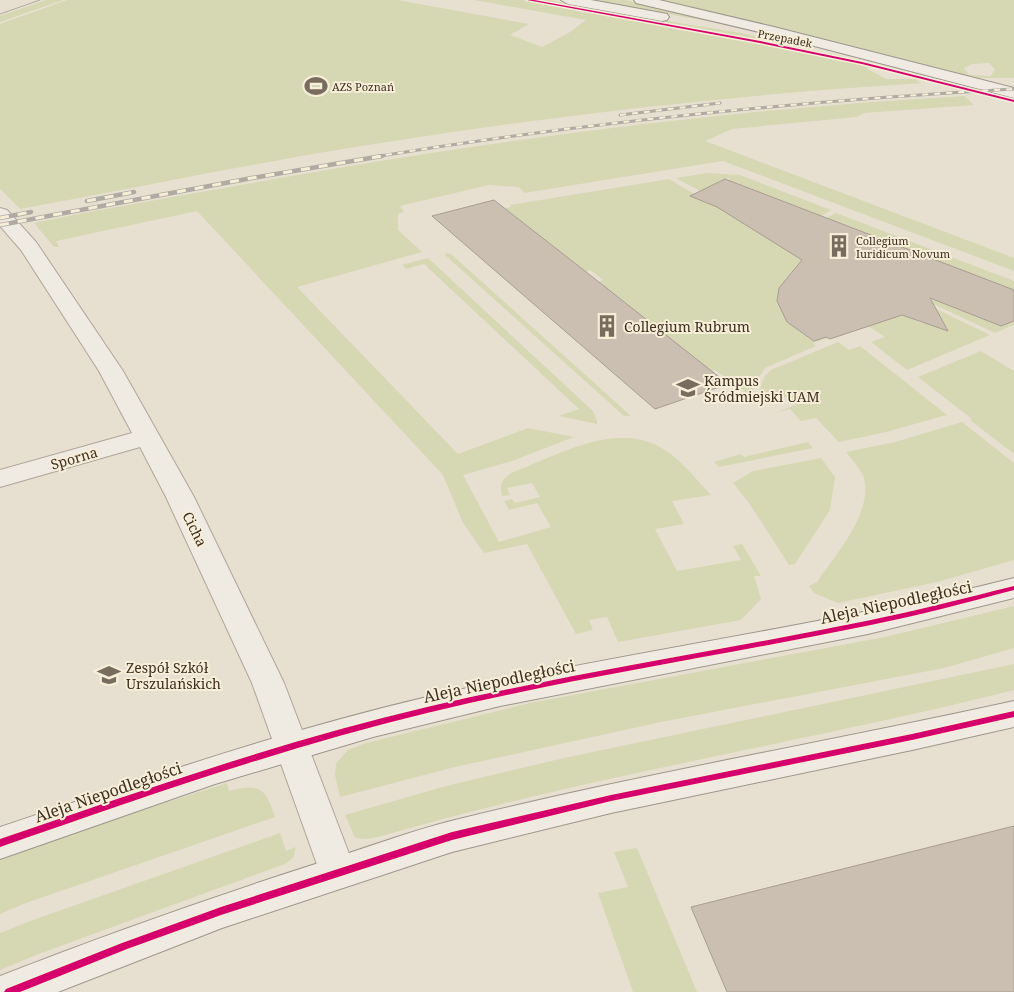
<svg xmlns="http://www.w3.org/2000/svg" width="1014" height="992" font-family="'Noto Serif',serif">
<rect width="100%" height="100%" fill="#e7e0d1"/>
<path fill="#d6d7b3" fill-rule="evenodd" d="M 46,0 L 63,0 L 0,22 L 0,16 Z
M 67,0 L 397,0 L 529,24 L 510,35 L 542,47 L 570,32 L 586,20 L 474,0 L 523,0 L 730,38 L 860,64 L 874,68 L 866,68 L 886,79 L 918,79 L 922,80 L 915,81 L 923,83 C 730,95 539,117 349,148 C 239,166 130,189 20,209 L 0,189 L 0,24 Z
M 535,0 L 550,0 L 639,17 L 637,19 Z
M 583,0 L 626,0 L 708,21 Z
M 654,0 L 1014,0 L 1014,78 L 970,78 ZM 989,63 L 995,69 L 991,76 L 969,75 L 964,68 L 972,64 Z
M 655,19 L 741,33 L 864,62 L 732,35 L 652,21 Z
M 965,96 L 974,105 L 864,113 L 857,117 L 732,129 L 705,141 L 1014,258 L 1014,271 L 723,161 L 524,193 L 519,187 L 489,185 L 400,206 L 404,212 L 398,214 L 398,230 L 422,252 L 297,287 L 458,454 L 528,428 L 574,437 L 512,461 L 463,475 L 499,542 L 551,527 L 537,503 L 509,510 L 504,501 L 512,499 L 515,503 L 540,497 L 532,483 L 507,488 L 510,495 L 502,496 C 499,483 502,479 513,472 C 556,456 615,421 660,447 C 680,458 695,478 711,495 L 672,501 L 684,524 L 655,529 L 677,571 L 741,560 L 733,546 L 742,544 L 761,576 L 754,576 L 761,599 L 741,620 L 618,642 L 607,617 L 589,620 L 593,630 L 576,634 L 527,544 L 484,553 L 463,523 L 443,475 L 197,211 L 56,241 L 59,247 L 54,247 L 34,223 C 97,210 161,199 224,188 C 469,143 717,110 965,96 Z
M 708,173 L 740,175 L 831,210 L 821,216 L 728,180 L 730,179 L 728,178 L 700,191 L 676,178 Z
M 669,179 L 694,194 L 691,196 L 747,218 L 814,268 L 779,288 L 777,301 L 784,311 L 790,324 L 814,341 L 827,337 L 828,338 L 813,343 L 816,346 L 765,368 L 755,383 L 751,396 L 715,370 L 711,371 L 598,282 L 603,280 L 590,270 L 585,272 L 505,208 L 511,207 L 510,205 Z
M 836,213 L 1014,281 L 1014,290 L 826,218 Z
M 446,253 L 451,254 L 631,416 L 624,416 L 445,255 Z
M 428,258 L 593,411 L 597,420 L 597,424 L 559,416 L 579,409 L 424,264 L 406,269 L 402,265 Z
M 935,300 L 1001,326 L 1014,321 L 1014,325 L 995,333 L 929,302 Z
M 924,303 L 990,335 L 907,370 L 871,342 L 885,337 L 868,326 L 899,312 L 921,323 L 945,326 L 943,321 Z
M 838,342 L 849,350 L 860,346 L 947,415 L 886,432 L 839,442 L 816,418 L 801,421 L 790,409 L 777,412 L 795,405 L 778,392 L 757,399 L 764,377 L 771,370 Z
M 981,351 L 1014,371 L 1014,454 L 970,420 L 972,419 L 918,377 Z
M 962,422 L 1014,463 L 1014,560 L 937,582 L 838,603 L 814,593 L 809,586 L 817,582 C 836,554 873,513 864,478 C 861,469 852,460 846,452 L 895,442 Z
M 808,442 L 813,448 L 719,467 L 714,462 L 741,454 L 744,457 Z
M 821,458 L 835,477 L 830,510 L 795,564 L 789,565 L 749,503 L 733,483 L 753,471 Z
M 1014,606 L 1014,648 L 944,668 L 661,722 L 455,767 L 340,797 L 335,775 L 336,763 L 348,750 L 366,743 L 530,703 L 885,637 Z
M 1014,664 L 1014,690 C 803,743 587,776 378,837 L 366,839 L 355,838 L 345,815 L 446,786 L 564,758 Z
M 227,783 L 229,791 C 260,783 266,788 275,817 L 26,903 L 0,914 L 0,860 L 52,839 Z
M 280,833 L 286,851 L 296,847 L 293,858 L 285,864 L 36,955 L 0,970 L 0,933 L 33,920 Z
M 637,848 L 697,992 L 633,992 L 598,893 L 628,887 L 614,852 Z"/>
<path fill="#cbbfb2" stroke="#a89c90" d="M 725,179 L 1014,290 L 1014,321 L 1001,326 L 930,298 L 948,331 L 902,315 L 830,339 L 826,337 L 814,341 L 787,322 L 777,301 L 779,288 L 802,260 L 717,207 L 690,196 Z
M 494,200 L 590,275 L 728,384 L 655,409 L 432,216 Z
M 1014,826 L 1014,992 L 727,992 L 691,907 Z"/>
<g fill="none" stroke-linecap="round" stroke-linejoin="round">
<defs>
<path id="street" d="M 0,208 L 7,210 L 36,242 L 123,371 L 194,497 L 284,683 L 356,872 L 350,884 L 337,888 L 324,884 L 252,683 L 166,497 L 140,447 L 0,487 L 0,470 L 132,433 L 99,371 L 21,250 L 0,226 Z"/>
<path id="secondary" d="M 561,0 L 591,0 L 662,13 L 667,14 L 669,17 L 667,20 L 662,21 L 568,4 Z
M 634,0 L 659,0 L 774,27 L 1014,88 L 1014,98 L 772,35 L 636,3 Z
M 1014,578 L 1014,598 L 868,634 L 500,706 L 373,737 L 215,784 L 0,859 L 0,827 C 141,780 282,731 427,697 C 622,652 820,627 1014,578 Z
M 1014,701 L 1014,727 L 912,750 L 611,813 L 452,852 L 222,928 L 58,992 L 0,992 L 0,976 C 110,933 221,894 334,858 C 374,845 414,830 455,820 C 640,774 828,742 1014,701 Z"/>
</defs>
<use href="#street" stroke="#ada599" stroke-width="2"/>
<use href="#secondary" stroke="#9c958a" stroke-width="2"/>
<use href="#street" fill="#efebe3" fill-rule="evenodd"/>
<use href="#secondary" fill="#efebe3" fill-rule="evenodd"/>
<path stroke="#afaaa2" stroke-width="1" d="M 0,14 L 40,0"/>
<defs>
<path id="rail-far1" d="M 620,115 L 720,103
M 374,157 C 586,122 800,101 1014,89"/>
<path id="rail" d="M 87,201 L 134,192
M 0,218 L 31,212
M 0,225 L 252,178 L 382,156"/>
</defs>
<use href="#rail-far1" stroke="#afaaa2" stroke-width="3"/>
<use href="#rail" stroke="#afaaa2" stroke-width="4.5"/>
<use href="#rail-far1" stroke="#f7eed8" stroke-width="2" stroke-dasharray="6" stroke-linecap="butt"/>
<use href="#rail" stroke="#f7eed8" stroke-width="3" stroke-dasharray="9" stroke-linecap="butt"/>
<defs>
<path id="cycleway" d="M 527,0 L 534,0 L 760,41 L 862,62 L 1014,100 L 1014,102 L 862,64 L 760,43 Z
M 1014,586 L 1014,590 C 965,603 916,616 866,626 C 720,656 572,678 427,713 C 282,748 141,798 0,847 L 0,839 C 141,791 282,741 427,707 C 572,673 720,651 866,621 C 916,611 965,598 1014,586 Z
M 1014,711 L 1014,717 L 912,740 L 611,801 L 452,840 L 221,915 L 127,949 L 20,992 L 4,992 L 6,989 L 122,943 L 221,907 L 452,832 L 611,795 L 912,734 Z"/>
</defs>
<use href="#cycleway" stroke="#f7eed8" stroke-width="3"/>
<use href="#cycleway" fill="#d6006c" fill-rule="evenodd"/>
</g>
<defs>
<symbol id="stadium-bare" viewBox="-9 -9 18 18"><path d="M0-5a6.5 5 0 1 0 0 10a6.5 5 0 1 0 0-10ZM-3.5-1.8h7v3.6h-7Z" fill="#786c5e" stroke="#f7eed8" stroke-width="2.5" paint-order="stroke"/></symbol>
<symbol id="building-bare" viewBox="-9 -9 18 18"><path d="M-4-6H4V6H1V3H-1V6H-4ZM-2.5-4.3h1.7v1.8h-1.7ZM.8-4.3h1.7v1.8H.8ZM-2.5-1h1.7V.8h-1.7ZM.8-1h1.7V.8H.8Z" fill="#786c5e" stroke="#f7eed8" stroke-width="2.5" paint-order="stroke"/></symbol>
<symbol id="university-bare" viewBox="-9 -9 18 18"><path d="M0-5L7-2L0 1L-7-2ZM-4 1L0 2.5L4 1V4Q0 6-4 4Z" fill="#786c5e" stroke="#f7eed8" stroke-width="2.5" paint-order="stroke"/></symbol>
<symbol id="school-bare" viewBox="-9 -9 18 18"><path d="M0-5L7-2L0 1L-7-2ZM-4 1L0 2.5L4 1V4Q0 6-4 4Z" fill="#786c5e" stroke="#f7eed8" stroke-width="2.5" paint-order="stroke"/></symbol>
</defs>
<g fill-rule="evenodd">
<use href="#stadium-bare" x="300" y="70" width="32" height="32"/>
<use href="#building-bare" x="823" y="230" width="32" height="32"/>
<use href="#building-bare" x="591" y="310" width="32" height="32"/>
<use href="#university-bare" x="672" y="372" width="32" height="32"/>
<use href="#school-bare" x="93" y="659" width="32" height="32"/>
</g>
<g text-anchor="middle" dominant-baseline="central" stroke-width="4" stroke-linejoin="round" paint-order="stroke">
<g font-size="11" fill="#3d2e20" stroke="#f7eed8">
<text transform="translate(785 38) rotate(11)">Przepadek</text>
</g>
<g font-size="11" fill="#3d2e20" stroke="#f7eed8" text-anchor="start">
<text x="332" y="86">AZS Poznań</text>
<text x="856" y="240">Collegium<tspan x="856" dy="13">Iuridicum Novum</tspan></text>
</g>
<g font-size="14" fill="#3d2e20" stroke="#f7eed8" text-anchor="start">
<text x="624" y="326">Collegium Rubrum</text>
<text x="704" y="380">Kampus<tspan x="704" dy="16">Śródmiejski UAM</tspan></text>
<text x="126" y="667">Zespół Szkół<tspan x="126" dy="16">Urszulańskich</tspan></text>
</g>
<g font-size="14" fill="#3d2e20" stroke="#f7eed8">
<text transform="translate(74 458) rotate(-16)">Sporna</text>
<text transform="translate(195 529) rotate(64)">Cicha</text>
</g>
<g font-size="16" fill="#3d2e20" stroke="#f7eed8">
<text transform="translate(896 602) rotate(-12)">Aleja Niepodległości</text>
<text transform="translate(499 681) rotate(-12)">Aleja Niepodległości</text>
<text transform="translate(108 792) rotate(-19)">Aleja Niepodległości</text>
</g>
</g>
</svg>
